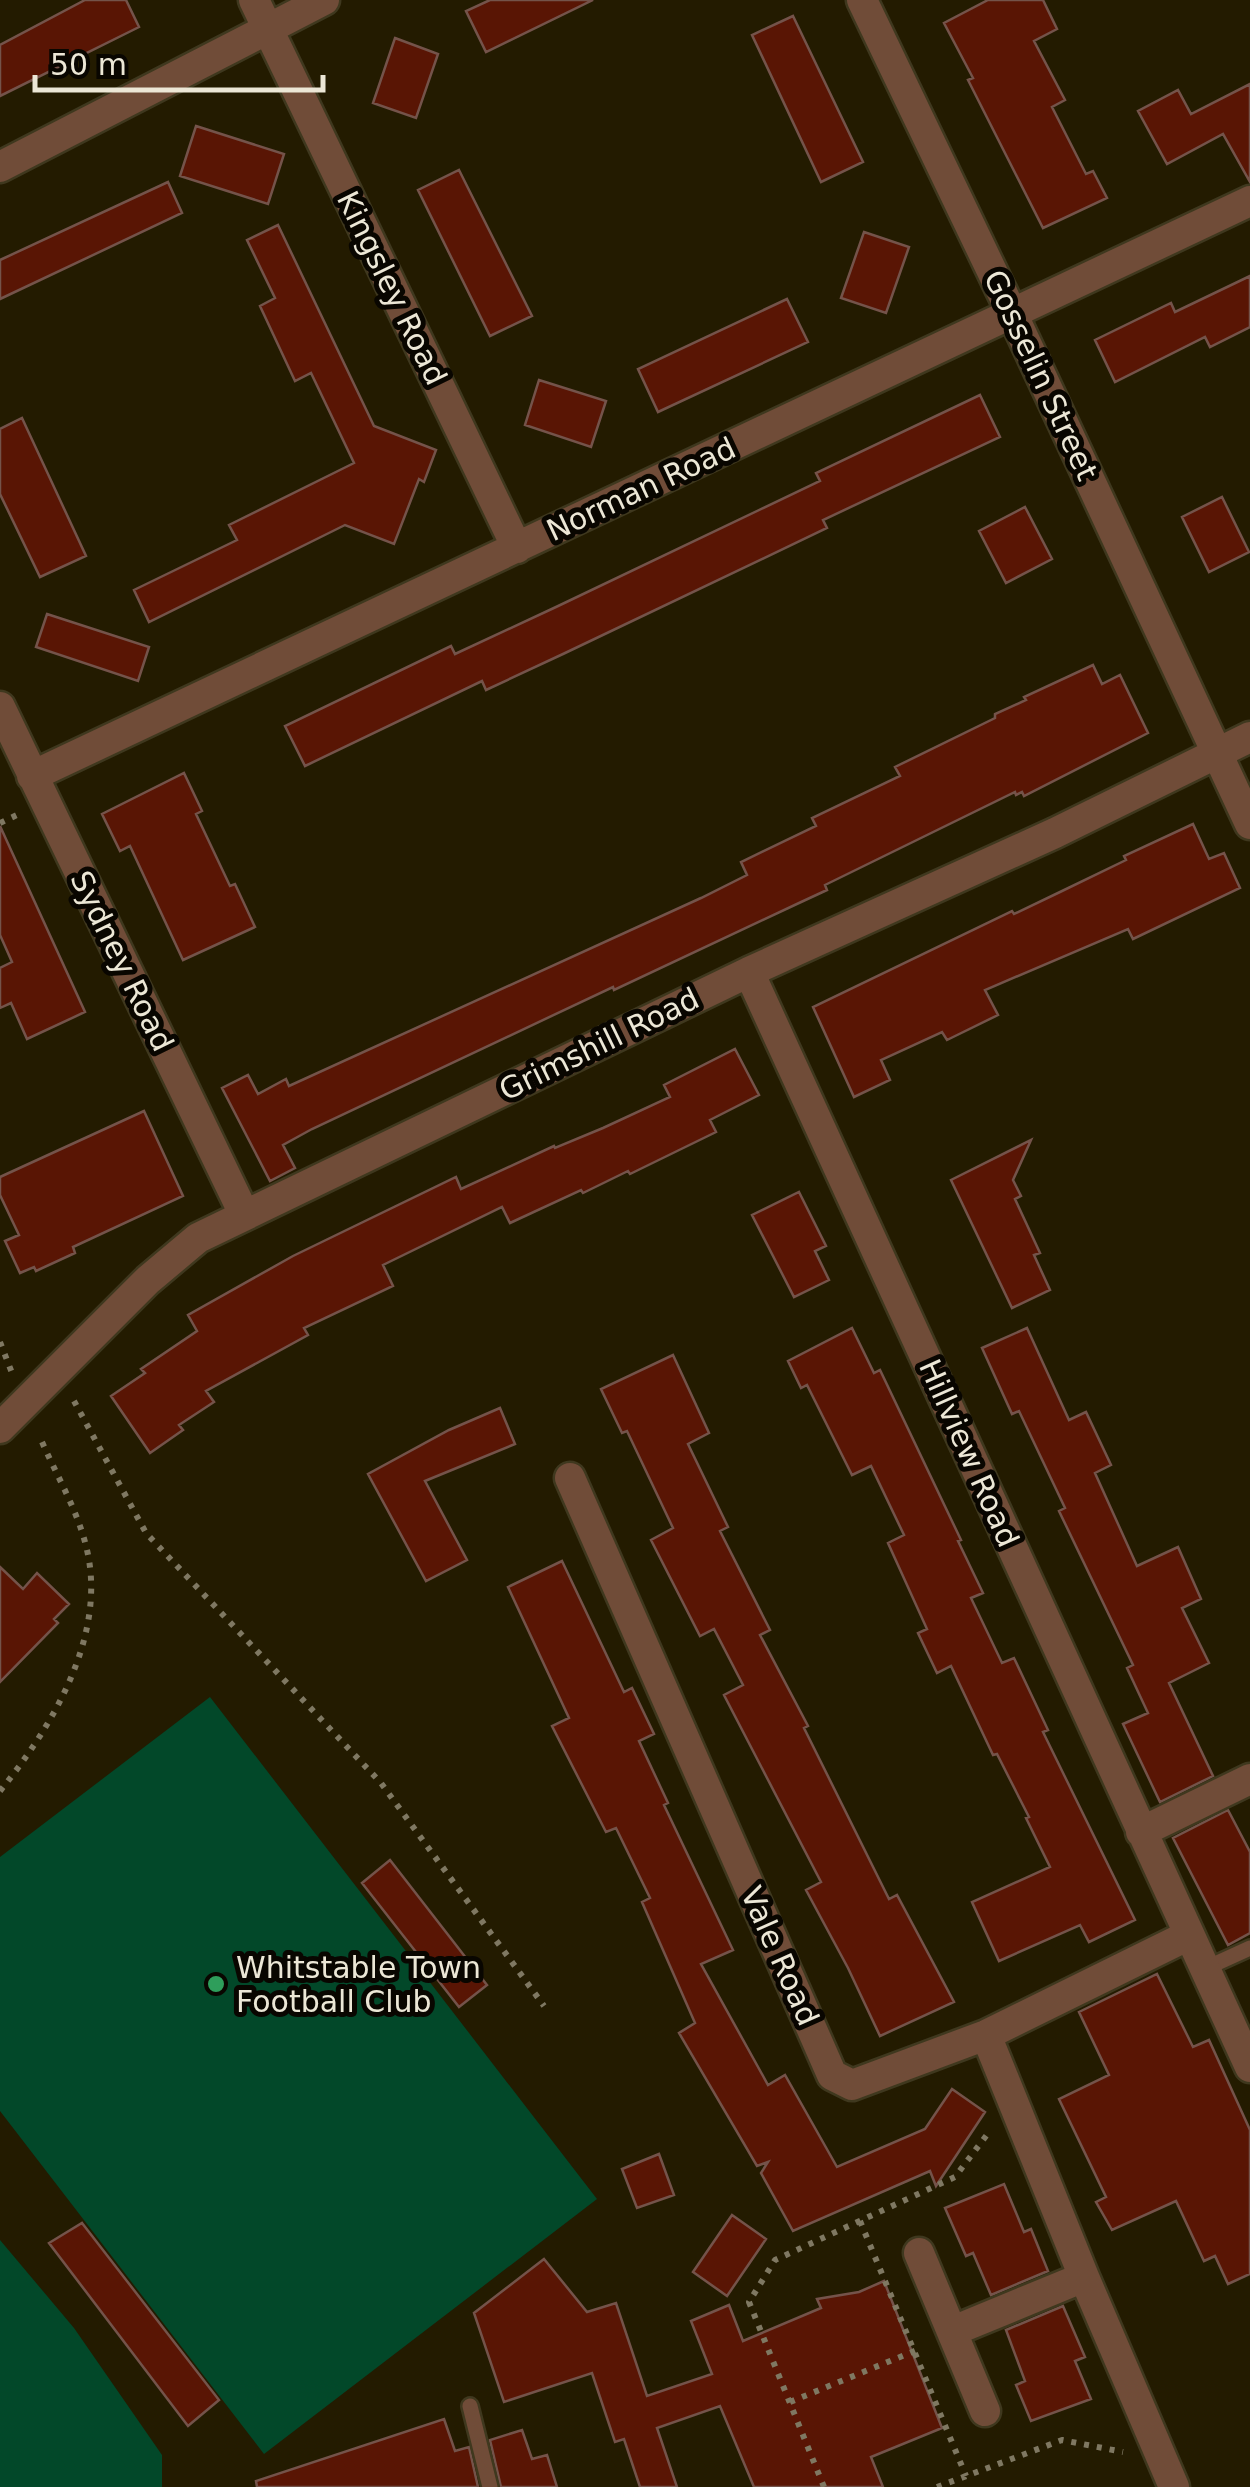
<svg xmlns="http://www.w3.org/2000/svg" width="1250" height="2487" font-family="'DejaVu Sans',sans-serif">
<rect width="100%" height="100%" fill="#231b00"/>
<path fill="#024829" d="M 210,1697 L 597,2199 L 264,2454 L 0,2111 L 0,1857 Z
M 0,2240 L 74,2328 L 162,2455 L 162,2487 L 0,2487 Z"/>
<path fill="#591504" stroke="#74534a" stroke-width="2.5" d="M 85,0 L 126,0 L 139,27 L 0,96 L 0,45 Z
M 490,0 L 593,0 L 486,52 L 466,11 Z
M 988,0 L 1043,0 L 1057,29 L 1034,41 L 1065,100 L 1052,107 L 1086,174 L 1093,171 L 1107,198 L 1043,228 L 968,80 L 973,78 L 944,23 Z
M 793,16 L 863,162 L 821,182 L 752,35 Z
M 395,38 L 438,54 L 416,118 L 373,103 Z
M 1250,84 L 1250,182 L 1223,134 L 1167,164 L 1138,111 L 1178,90 L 1191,114 Z
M 196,126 L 284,154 L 268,204 L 180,176 Z
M 459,170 L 532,316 L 490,336 L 418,190 Z
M 168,182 L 182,213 L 0,299 L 0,260 Z
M 278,225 L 374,426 L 436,450 L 424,482 L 419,479 L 394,544 L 345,525 L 149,622 L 134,590 L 237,540 L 229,525 L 354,463 L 311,373 L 295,381 L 260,306 L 275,298 L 247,240 Z
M 864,232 L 909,247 L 886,313 L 841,298 Z
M 1250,276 L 1250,327 L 1210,347 L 1205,337 L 1115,382 L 1095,340 L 1171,303 L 1175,312 Z
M 787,299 L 808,342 L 658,412 L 638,369 Z
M 539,380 L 606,401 L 591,447 L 525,425 Z
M 980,395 L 1000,437 L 823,520 L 827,528 L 563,654 L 486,690 L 482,681 L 305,766 L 285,726 L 451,646 L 455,654 L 556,607 L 820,481 L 816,473 Z
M 22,418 L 86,556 L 40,577 L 0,494 L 0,429 Z
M 1222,497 L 1249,552 L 1209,572 L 1182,517 Z
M 1025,507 L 1052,559 L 1006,583 L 979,531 Z
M 47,614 L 149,647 L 138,681 L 36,647 Z
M 1093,665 L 1102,684 L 1120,675 L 1148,733 L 1024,796 L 1022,792 L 1016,795 L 1015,792 L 825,885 L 827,890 L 799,903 L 614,990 L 613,987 L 312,1129 L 283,1145 L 295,1168 L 270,1181 L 222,1088 L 248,1075 L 258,1094 L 286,1079 L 289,1086 L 701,898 L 747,875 L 741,862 L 816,826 L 812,818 L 900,776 L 895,767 L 995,718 L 995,714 L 1026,700 L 1024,697 Z
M 184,773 L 202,811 L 196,814 L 230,886 L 235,884 L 255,927 L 183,960 L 130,846 L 120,851 L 102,814 Z
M 1193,824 L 1209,859 L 1224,853 L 1240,888 L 1133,939 L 1128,929 L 985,990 L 998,1015 L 947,1040 L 942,1032 L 881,1060 L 890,1080 L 854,1097 L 813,1007 L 1012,911 L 1014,914 L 1060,892 L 1126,860 L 1124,856 Z
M 0,826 L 85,1012 L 27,1039 L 11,1003 L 0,1008 L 0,968 L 12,962 L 0,935 Z
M 735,1049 L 759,1095 L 710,1120 L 716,1132 L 630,1174 L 628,1171 L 583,1193 L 581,1190 L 510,1223 L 502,1207 L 383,1265 L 393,1286 L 304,1328 L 308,1335 L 206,1391 L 214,1402 L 179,1425 L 183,1430 L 150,1453 L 111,1396 L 145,1373 L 141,1369 L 197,1331 L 188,1315 L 293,1256 L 456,1177 L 461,1189 L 554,1146 L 555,1148 L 603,1128 L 670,1097 L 664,1085 Z
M 144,1111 L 183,1196 L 73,1247 L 75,1253 L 36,1271 L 34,1267 L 20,1273 L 5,1241 L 19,1235 L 0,1195 L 0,1177 Z
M 1031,1140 L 1013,1180 L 1021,1196 L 1015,1199 L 1040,1253 L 1034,1255 L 1050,1290 L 1012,1308 L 951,1180 Z
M 799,1192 L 826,1246 L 815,1251 L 829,1280 L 794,1297 L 752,1215 Z
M 852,1328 L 874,1373 L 880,1370 L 961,1540 L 958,1541 L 983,1593 L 971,1598 L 1002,1663 L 1014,1658 L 1048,1730 L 1043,1732 L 1135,1920 L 1089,1942 L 1080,1925 L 999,1961 L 972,1902 L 1050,1867 L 1026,1818 L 1029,1817 L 997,1754 L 993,1755 L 951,1666 L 937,1673 L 918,1633 L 927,1629 L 888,1543 L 904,1535 L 871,1466 L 852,1475 L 807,1385 L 801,1388 L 788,1361 Z
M 1027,1328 L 1069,1420 L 1086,1412 L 1111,1465 L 1095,1473 L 1137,1566 L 1178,1547 L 1201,1599 L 1182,1608 L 1209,1663 L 1169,1683 L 1213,1776 L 1160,1802 L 1123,1724 L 1148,1713 L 1127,1668 L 1133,1665 L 1059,1511 L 1065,1508 L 1019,1411 L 1012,1414 L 982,1348 Z
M 673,1355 L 709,1433 L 688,1444 L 728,1527 L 720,1531 L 770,1630 L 760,1635 L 808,1726 L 804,1728 L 889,1899 L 897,1895 L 954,2002 L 880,2036 L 848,1968 L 806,1890 L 821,1882 L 724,1695 L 743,1685 L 714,1629 L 700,1636 L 651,1540 L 673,1528 L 627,1431 L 622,1433 L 601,1389 Z
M 500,1408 L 515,1444 L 425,1481 L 467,1560 L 426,1581 L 368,1474 L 449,1430 Z
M 562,1561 L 624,1692 L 632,1688 L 654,1734 L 639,1741 L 668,1803 L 664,1805 L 733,1950 L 701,1964 L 768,2085 L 785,2075 L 837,2167 L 925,2129 L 952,2089 L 985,2112 L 936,2186 L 930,2171 L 793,2231 L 761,2173 L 768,2162 L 757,2166 L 679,2033 L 695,2023 L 642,1902 L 650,1898 L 616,1828 L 606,1832 L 552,1726 L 569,1718 L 508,1587 Z
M 0,1567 L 23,1589 L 37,1573 L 69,1604 L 54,1619 L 58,1623 L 0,1682 Z
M 1228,1810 L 1250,1852 L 1250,1933 L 1228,1945 L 1173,1838 Z
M 390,1860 L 487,1985 L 459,2007 L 362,1883 Z
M 1157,1974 L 1193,2047 L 1209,2040 L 1250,2130 L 1250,2274 L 1228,2284 L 1215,2256 L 1204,2261 L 1176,2201 L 1112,2230 L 1096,2202 L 1106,2197 L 1059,2099 L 1109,2075 L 1079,2012 Z
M 659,2154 L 674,2195 L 637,2208 L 622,2169 Z
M 1004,2184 L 1024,2232 L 1031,2229 L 1048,2271 L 991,2295 L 973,2253 L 966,2256 L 945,2208 Z
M 732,2215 L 766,2239 L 727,2296 L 693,2272 Z
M 82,2223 L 219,2400 L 188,2426 L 49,2243 Z
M 544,2259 L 587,2312 L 616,2303 L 647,2396 L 712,2374 L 691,2321 L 729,2305 L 743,2341 L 821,2308 L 817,2299 L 859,2292 L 884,2281 L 942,2428 L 871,2457 L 883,2487 L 754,2487 L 720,2406 L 657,2428 L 677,2487 L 640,2487 L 624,2439 L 615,2442 L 592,2373 L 504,2402 L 474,2313 Z
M 1063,2306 L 1085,2357 L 1075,2361 L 1091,2399 L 1031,2421 L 1016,2385 L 1025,2381 L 1006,2330 Z
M 444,2419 L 455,2451 L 469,2447 L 478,2487 L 257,2487 L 256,2481 Z
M 522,2430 L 532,2459 L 547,2455 L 557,2487 L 501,2487 L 490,2440 Z"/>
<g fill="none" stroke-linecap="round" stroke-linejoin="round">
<defs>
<path id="lane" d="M 1204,1969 L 1250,1948
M 470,2406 L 490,2487"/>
<path id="street" d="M 254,0 L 517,548
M 862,0 L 1012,313 L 1250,824
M 0,167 L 324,0
M 0,707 L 244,1214
M 32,776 L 1250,201
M 749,972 L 1250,2067
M 0,1428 L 148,1280 L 198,1238 L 749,972 L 1055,833 L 1250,737
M 570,1478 L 832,2075 L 852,2085 L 986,2035 L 1189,1935
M 1141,1832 L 1250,1779
M 986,2035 L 1084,2277 L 1174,2487
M 919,2253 L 985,2411
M 953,2331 L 1084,2277"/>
</defs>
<use href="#lane" stroke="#3f381e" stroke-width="20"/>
<use href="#street" stroke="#3f381e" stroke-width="35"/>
<path stroke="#7f7862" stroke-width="6" stroke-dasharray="5 8" stroke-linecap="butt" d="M 0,823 L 17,815
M 0,1342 L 12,1373
M 74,1401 L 146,1533 L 381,1783 L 544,2006
M 0,1791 C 52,1727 107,1636 87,1550 C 78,1510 55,1473 39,1435
M 860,2221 L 966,2476
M 790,2402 L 917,2350
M 824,2487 L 749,2302 L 775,2260 L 955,2177 L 989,2132
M 937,2487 L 1062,2440 L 1123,2452"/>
<use href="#lane" stroke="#704c38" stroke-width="15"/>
<use href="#street" stroke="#704c38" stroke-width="30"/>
</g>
<circle fill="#2e9e5b" stroke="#090600" stroke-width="4" cx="216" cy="1984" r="10"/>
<g text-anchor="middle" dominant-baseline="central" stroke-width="10" stroke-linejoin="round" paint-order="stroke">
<g font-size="30" fill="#ece7d6" stroke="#090600">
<text transform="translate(392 288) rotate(64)">Kingsley Road</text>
<text transform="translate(1041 375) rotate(65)">Gosselin Street</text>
<text transform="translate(641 489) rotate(-25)">Norman Road</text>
<text transform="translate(122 961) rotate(64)">Sydney Road</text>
<text transform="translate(599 1044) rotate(-26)">Grimshill Road</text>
<text transform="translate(969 1453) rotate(66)">Hillview Road</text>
<text transform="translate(780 1956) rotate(66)">Vale Road</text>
</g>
<g font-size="30" fill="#ece7d6" stroke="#090600" text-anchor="start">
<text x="236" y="1967">Whitstable Town<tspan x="236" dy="34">Football Club</tspan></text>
</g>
</g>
<path d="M35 75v15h288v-15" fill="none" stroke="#ece7d6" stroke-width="5"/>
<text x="50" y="75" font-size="30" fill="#ece7d6" stroke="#090600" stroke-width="8" paint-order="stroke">50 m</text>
</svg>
